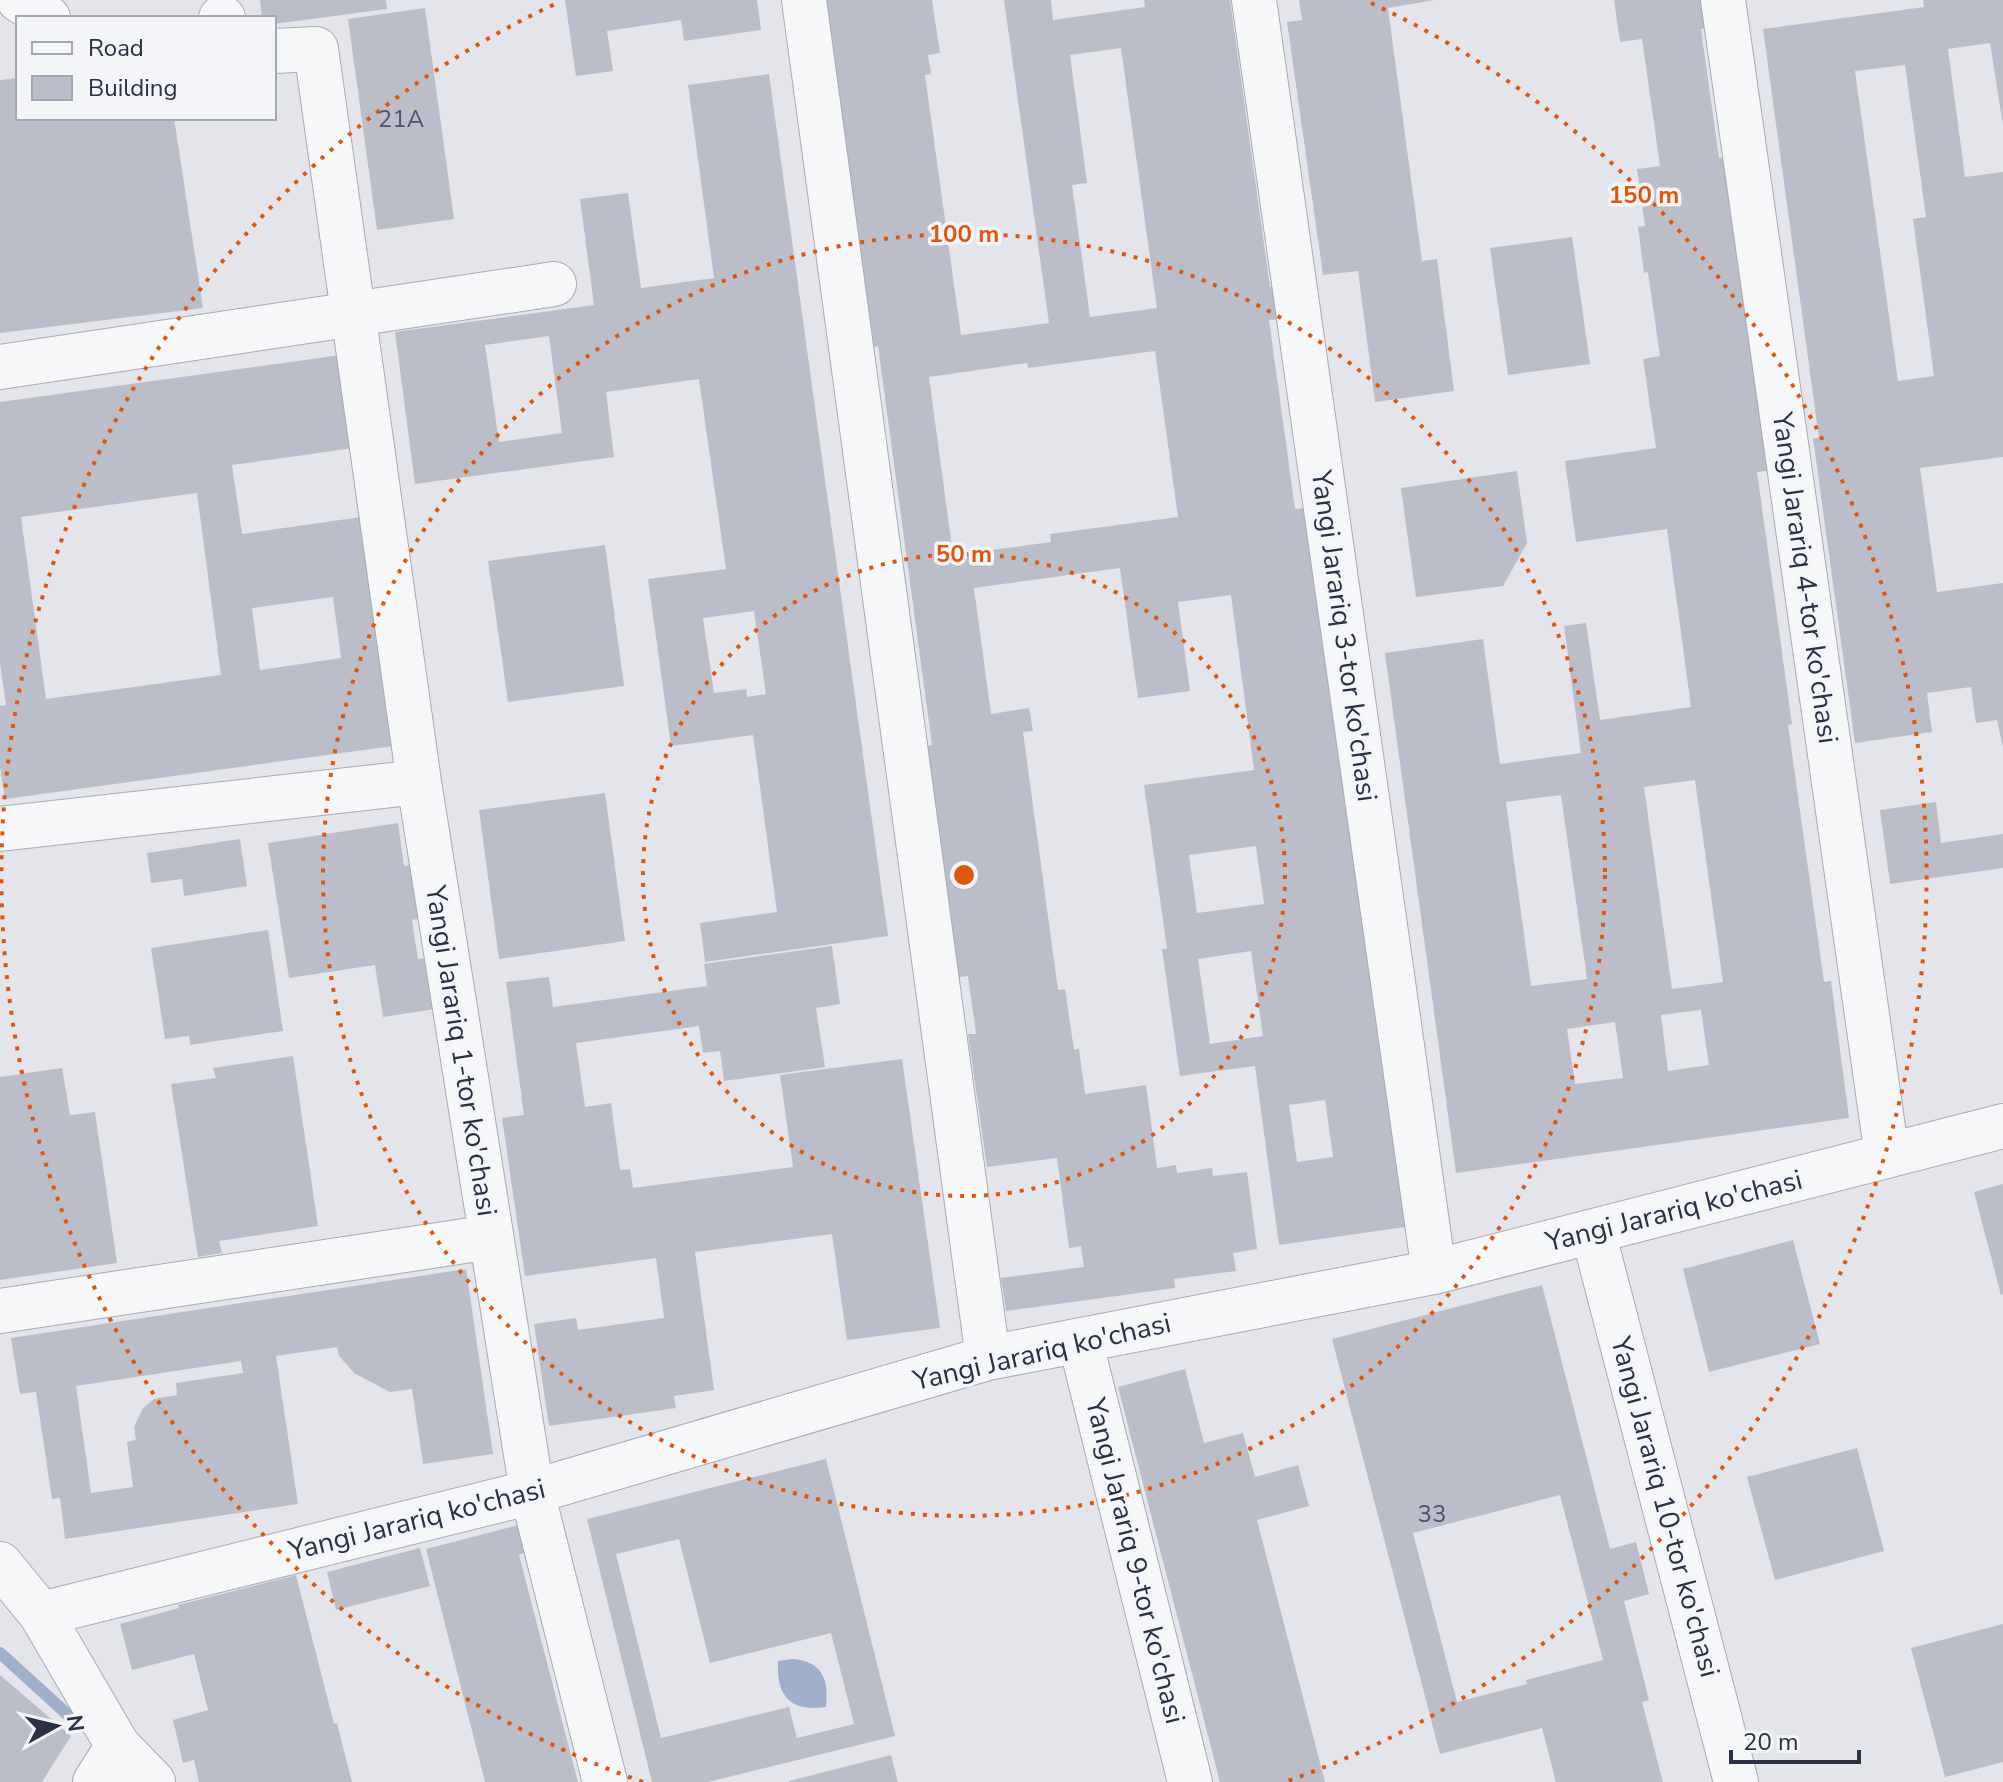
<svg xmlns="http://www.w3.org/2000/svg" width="2003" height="1782" font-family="'Nunito Sans',sans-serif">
<rect width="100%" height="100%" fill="#e3e5eb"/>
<path fill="#a0afca" d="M 792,1659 C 822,1661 829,1679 826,1707 C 790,1712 776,1696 778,1661 Z"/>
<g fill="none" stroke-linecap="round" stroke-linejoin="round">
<path stroke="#a0afca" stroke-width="12" d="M 0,1653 L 67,1714"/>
</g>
<path fill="#bbbec8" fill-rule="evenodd" d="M 260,0 L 386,0 L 387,9 L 274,24 L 274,18 L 262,18 Z
M 565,0 L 757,0 L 761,30 L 684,41 L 681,20 L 607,31 L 613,71 L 576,76 Z
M 826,0 L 932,0 L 940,53 L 928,55 L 931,74 L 925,75 L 961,335 L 1049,323 L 1004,0 L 1051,0 L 1053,20 L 1145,7 L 1144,0 L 1230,0 L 1270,287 L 1276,286 L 1280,319 L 1269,320 L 1295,509 L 1306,508 L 1405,1227 L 1279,1245 L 1255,1066 L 1180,1076 L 1162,949 L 1167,949 L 1144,785 L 1254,770 L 1231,595 L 1178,602 L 1190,691 L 1138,698 L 1120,568 L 974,588 L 991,714 L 1029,708 L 1033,731 L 1023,732 L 1058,990 L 1065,989 L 1074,1050 L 1079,1049 L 1085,1094 L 1146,1085 L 1157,1168 L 1176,1165 L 1177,1173 L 1212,1168 L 1213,1176 L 1247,1172 L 1257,1249 L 1233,1253 L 1236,1271 L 1174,1279 L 1175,1288 L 1006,1311 L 1001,1278 L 1084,1267 L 1081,1246 L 1069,1248 L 1057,1158 L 987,1167 L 968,1034 L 976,1034 L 968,976 L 952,978 L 920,747 L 932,745 L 878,346 L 874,347 ZM 1121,48 L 1157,308 L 1090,317 L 1072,185 L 1087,183 L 1070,55 ZM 1155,351 L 1178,517 L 1050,534 L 1051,542 L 953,555 L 929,377 L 1027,363 L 1028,368 ZM 1256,846 L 1264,904 L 1197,913 L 1189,855 ZM 1251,951 L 1263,1036 L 1210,1044 L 1198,959 ZM 1325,1100 L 1333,1157 L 1297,1162 L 1289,1105 Z
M 1299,0 L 1435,0 L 1388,8 L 1422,261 L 1437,259 L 1454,391 L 1375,402 L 1358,271 L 1323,275 L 1287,22 L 1302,20 Z
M 1614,0 L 1707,0 L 1711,27 L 1701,29 L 1719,158 L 1728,157 L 1772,470 L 1757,472 L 1792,724 L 1788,725 L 1824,982 L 1831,981 L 1849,1118 L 1456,1173 L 1385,653 L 1483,639 L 1500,764 L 1581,753 L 1564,626 L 1586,623 L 1600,720 L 1691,707 L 1667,529 L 1576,542 L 1565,461 L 1656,448 L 1643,359 L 1660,356 L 1648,272 L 1644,273 L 1638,227 L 1645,226 L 1637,169 L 1660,166 L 1642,39 L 1620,42 ZM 1695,780 L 1723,982 L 1672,989 L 1644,787 ZM 1561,795 L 1587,979 L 1531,986 L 1506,802 ZM 1701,1010 L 1709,1065 L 1668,1071 L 1661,1015 ZM 1615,1022 L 1623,1078 L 1575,1084 L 1567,1029 Z
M 1923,0 L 2003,0 L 2003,125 L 1990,43 L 1948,49 L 1965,177 L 2003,172 L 2003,457 L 1920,468 L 1937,592 L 2003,583 L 2003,747 L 1997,720 L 1976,723 L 1971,687 L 1927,693 L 1932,732 L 1855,743 L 1813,438 L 1819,438 L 1763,29 L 1924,7 ZM 1905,65 L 1926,217 L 1913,219 L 1934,376 L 1898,381 L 1855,71 Z
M 425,8 L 454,219 L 377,230 L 348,19 Z
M 769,74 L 888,936 L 705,962 L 700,923 L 777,912 L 753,735 L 671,746 L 648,579 L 726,569 L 699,379 L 606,392 L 614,457 L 415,484 L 395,332 L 594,305 L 580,199 L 628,193 L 641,288 L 714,278 L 688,85 ZM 549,336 L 562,433 L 499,442 L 485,345 ZM 754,611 L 766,694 L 747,697 L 746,689 L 714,693 L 703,618 Z
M 18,78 L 18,118 L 174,118 L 203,308 L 0,333 L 0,80 Z
M 1572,237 L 1590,364 L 1508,375 L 1490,248 Z
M 341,355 L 354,448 L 232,465 L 242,534 L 368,516 L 400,745 L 5,799 L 0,767 L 0,706 L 6,705 L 0,663 L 0,402 ZM 197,493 L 221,675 L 46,699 L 21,517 ZM 333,597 L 341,658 L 260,670 L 252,608 Z
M 1517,471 L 1527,543 L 1503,586 L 1416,597 L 1401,488 Z
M 605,545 L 624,686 L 508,702 L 488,561 Z
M 605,793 L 625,941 L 499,959 L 479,810 Z
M 1936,802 L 1941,843 L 2003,834 L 2003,868 L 1890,884 L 1880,810 Z
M 398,823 L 404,866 L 415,864 L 423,918 L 412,920 L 418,959 L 427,958 L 435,1009 L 383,1017 L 375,965 L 289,978 L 268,843 Z
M 240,839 L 247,886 L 184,896 L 182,879 L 151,883 L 147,853 Z
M 268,930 L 283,1031 L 190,1045 L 189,1036 L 165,1039 L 151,948 Z
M 832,946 L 840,1004 L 816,1008 L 825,1067 L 724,1081 L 720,1051 L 703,1053 L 699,1026 L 576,1043 L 585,1107 L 611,1103 L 620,1170 L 630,1169 L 633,1188 L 793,1167 L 780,1075 L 902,1059 L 940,1328 L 847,1340 L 832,1234 L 695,1252 L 714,1390 L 674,1396 L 676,1408 L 549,1426 L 534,1324 L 576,1318 L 578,1330 L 664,1318 L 656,1258 L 525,1276 L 502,1118 L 524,1115 L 506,982 L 549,977 L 553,1007 L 707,986 L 704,964 Z
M 293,1056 L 318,1226 L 219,1241 L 222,1253 L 198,1257 L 171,1084 L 216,1078 L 213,1068 Z
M 62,1068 L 70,1115 L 95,1112 L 117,1263 L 0,1280 L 0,1077 Z
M 2003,1184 L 2003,1294 L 2001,1295 L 1974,1192 Z
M 1793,1240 L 1820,1344 L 1709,1372 L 1683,1269 Z
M 466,1269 L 493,1454 L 423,1464 L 412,1389 L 390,1392 L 354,1373 L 339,1356 L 337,1347 L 276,1356 L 298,1504 L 65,1539 L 60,1498 L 52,1499 L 36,1392 L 20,1394 L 11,1338 ZM 241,1361 L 243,1373 L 176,1383 L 177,1395 L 154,1399 L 143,1408 L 134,1427 L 136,1440 L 127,1442 L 133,1487 L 91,1493 L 76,1386 Z
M 1542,1285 L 1610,1549 L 1636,1542 L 1649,1594 L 1624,1601 L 1649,1700 L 1642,1702 L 1663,1782 L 1556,1782 L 1542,1728 L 1440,1754 L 1332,1339 ZM 1560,1495 L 1603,1660 L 1526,1680 L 1527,1684 L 1457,1702 L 1413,1533 Z
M 1185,1369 L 1204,1443 L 1243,1433 L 1255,1477 L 1298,1465 L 1309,1506 L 1257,1520 L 1325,1782 L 1220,1782 L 1118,1387 Z
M 1857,1448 L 1884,1551 L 1775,1580 L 1747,1477 Z
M 826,1459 L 895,1736 L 708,1782 L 652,1782 L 587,1519 ZM 679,1539 L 710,1663 L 831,1633 L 854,1724 L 797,1738 L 789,1707 L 661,1738 L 616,1554 Z
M 522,1524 L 530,1551 L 519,1555 L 578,1782 L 485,1782 L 426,1549 Z
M 420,1548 L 430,1586 L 336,1610 L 327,1572 Z
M 296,1575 L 334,1724 L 337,1723 L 352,1782 L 199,1782 L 194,1760 L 183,1763 L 173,1720 L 208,1710 L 194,1654 L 132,1670 L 120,1624 L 179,1608 L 178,1605 Z
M 2003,1624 L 2003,1762 L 1945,1777 L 1911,1648 Z
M 0,1675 L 71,1736 L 42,1782 L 0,1782 Z
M 891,1755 L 898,1782 L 789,1782 L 789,1781 Z"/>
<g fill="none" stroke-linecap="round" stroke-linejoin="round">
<defs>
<path id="minor" d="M 19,0 L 48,18
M 804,0 L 988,1358
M 1254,0 L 1434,1272
M 1723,0 L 1887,1156
M 221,18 L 223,18
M 274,51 L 316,49 L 419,782 L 532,1492 L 605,1782
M 0,367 L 554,284
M 0,829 L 419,782
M 1593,1232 L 1736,1782
M 0,1311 L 491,1237
M 1080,1340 L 1190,1782
M 0,1564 L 41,1614 L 118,1746 L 153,1782
M 41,1614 L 532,1492 L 988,1358 L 1434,1272 L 2003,1126
M 95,1782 L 118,1746"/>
</defs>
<use href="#minor" stroke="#a8abb5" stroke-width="46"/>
<use href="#minor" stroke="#f6f7f9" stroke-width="44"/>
</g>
<g fill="none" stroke="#df570f" stroke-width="4" stroke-dasharray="4 8">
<circle cx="964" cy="875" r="321"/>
<circle cx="964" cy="875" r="641"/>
<path d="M643 1782A962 962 0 0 1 557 3M1371 3A962 962 0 0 1 1285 1782"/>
</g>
<g text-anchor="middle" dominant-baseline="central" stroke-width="7" stroke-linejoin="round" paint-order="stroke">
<g font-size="24" fill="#4f5464">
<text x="401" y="119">21А</text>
<text x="1432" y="1514">33</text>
</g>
<g font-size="28" fill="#2b3143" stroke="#f3f5f8">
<text transform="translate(1805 578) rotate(82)">Yangi Jarariq 4-tor ko'chasi</text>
<text transform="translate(1344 636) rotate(82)">Yangi Jarariq 3-tor ko'chasi</text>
<text transform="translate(461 1051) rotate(81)">Yangi Jarariq 1-tor ko'chasi</text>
<text transform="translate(1674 1211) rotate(-14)">Yangi Jarariq ko'chasi</text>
<text transform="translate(1042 1352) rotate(-13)">Yangi Jarariq ko'chasi</text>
<text transform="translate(1665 1507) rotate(75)">Yangi Jarariq 10-tor ko'chasi</text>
<text transform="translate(417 1520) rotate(-14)">Yangi Jarariq ko'chasi</text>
<text transform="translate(1135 1561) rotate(76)">Yangi Jarariq 9-tor ko'chasi</text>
</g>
</g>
<circle cx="964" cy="875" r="12" fill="#df570f" stroke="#f3f5f8" stroke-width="4"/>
<g font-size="24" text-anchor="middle" font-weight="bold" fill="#df570f" stroke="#f3f5f8" stroke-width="7" stroke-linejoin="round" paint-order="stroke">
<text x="1644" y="203">150 m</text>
<text x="964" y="242">100 m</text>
<text x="964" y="562">50 m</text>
</g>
<rect x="16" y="16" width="260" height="104" fill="#f3f5f8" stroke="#a3a7b0" stroke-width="2"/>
<rect x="32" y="42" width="40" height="12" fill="#f6f7f9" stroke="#a3a7b0" stroke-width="2"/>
<text x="88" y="56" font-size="24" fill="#2b3143">Road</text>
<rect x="32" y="76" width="40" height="24" fill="#bbbec8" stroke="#a3a7b0" stroke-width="2"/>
<text x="88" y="96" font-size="24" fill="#2b3143">Building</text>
<g transform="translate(56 1726) rotate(82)" stroke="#f3f5f8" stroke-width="6" paint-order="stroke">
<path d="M0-6L14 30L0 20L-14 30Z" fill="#2b3143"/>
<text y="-12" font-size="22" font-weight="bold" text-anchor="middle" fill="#2b3143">N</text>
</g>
<path d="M1731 1750v12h128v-12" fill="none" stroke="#2b3143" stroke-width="4"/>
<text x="1743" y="1750" font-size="24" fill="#2b3143" stroke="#f3f5f8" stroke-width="6" paint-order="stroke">20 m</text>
</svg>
